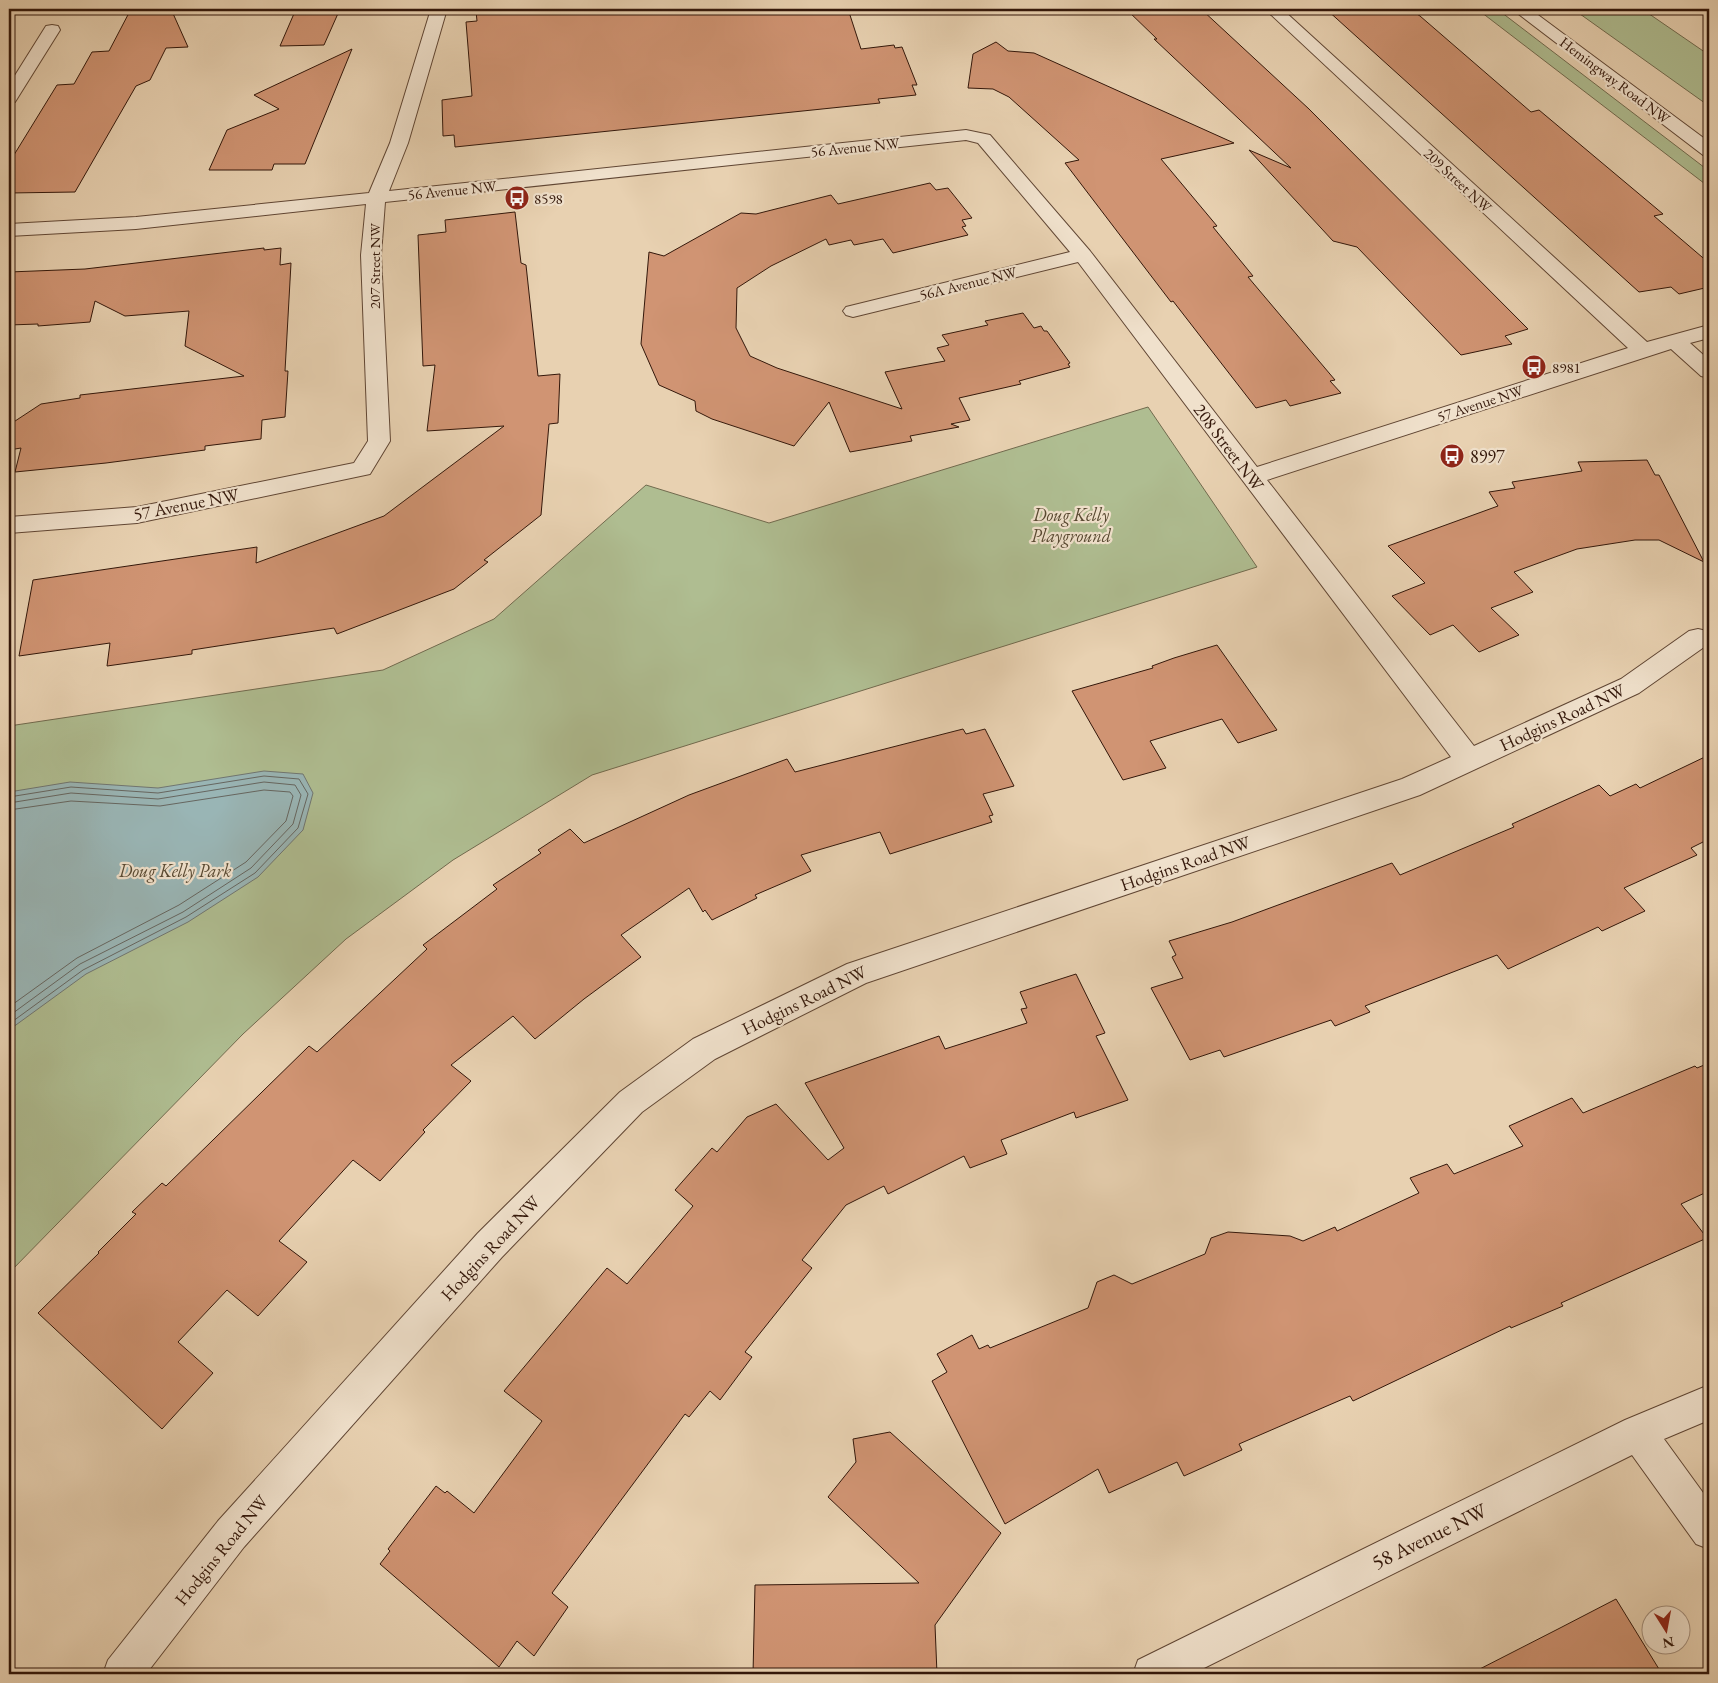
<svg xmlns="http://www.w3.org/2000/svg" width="1718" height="1683" font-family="'EB Garamond',serif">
<rect width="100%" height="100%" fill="#e8d1b1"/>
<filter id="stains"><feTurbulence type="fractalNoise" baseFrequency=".004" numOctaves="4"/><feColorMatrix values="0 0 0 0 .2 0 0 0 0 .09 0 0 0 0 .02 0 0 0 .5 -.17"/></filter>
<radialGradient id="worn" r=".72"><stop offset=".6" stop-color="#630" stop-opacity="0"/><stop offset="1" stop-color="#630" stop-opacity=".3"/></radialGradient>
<path fill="#afbd91" stroke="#716a4e" d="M 1477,9 L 1497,9 L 1709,171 L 1709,187 Z
M 1573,9 L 1642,9 L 1709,55 L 1709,106 Z
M 1148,407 L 1257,567 L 592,775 L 453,860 L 346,939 L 243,1034 L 9,1273 L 9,726 L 383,670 L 494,619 L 646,485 L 769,523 Z"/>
<path fill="#99b5b5" stroke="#707671" d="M 264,771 L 303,774 L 313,793 L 303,830 L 258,877 L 188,922 L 86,974 L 9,1030 L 9,792 L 70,782 L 158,788 Z"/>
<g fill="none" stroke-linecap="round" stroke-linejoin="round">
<path stroke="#666660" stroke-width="1" d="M 9,797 L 71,787 L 158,793 L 264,776 L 299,779 L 308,794 L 298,828 L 255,873 L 186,917 L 83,970 L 9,1024
M 9,803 L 71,793 L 158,799 L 264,782 L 295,785 L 301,795 L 293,824 L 251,868 L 183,912 L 80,964 L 9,1016
M 9,810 L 71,801 L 160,806 L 264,790 L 290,792 L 293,796 L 286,821 L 246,862 L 179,905 L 77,958 L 9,1007"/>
</g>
<path fill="#d09473" stroke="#33170a" d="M 131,9 L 171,9 L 188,47 L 166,48 L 150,80 L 136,86 L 75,192 L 9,193 L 9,163 L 57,85 L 74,84 L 92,52 L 109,51 Z
M 296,9 L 340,9 L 324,45 L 280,46 Z
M 501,9 L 848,9 L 861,49 L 894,45 L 895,48 L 902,47 L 917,85 L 912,85 L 916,95 L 878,99 L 880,103 L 455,147 L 454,135 L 443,136 L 442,100 L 472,96 L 466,22 L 477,21 L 476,11 Z
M 1126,9 L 1201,9 L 1309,109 L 1528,329 L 1505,336 L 1512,344 L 1461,355 L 1357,247 L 1333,241 L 1249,150 L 1291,168 L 1154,39 L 1157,39 Z
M 1326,9 L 1409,9 L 1420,16 L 1531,112 L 1539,110 L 1663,214 L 1654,216 L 1709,263 L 1709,287 L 1679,294 L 1671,287 L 1639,292 Z
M 996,42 L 1008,51 L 1034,53 L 1234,143 L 1161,159 L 1217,226 L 1213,227 L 1253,276 L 1248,277 L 1335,380 L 1330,381 L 1341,393 L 1290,406 L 1286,400 L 1256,408 L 1173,301 L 1171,302 L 1065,163 L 1079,160 L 1009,97 L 993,89 L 968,88 L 973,54 Z
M 352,49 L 305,164 L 274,164 L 272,170 L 209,170 L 227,130 L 279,109 L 254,95 Z
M 930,183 L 936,190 L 948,188 L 972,218 L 962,220 L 966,226 L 962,227 L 968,235 L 893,253 L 883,239 L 854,245 L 851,240 L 829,245 L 826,239 L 771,266 L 737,288 L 736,328 L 750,356 L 777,368 L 902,409 L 885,372 L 945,361 L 937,348 L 949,345 L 942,335 L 988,325 L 985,321 L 1023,313 L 1034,328 L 1041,326 L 1044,331 L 1047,331 L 1070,363 L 1068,364 L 1070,367 L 1019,381 L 1021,384 L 959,398 L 970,420 L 951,424 L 959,427 L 910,436 L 912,441 L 850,452 L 829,402 L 794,446 L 712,419 L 696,411 L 695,401 L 659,385 L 641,344 L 649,252 L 664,256 L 741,213 L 756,214 L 831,195 L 838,204 Z
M 515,212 L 521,263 L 526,265 L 538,376 L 560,374 L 558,423 L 549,424 L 541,515 L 484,560 L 488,562 L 454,589 L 337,634 L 334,628 L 192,650 L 192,654 L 107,666 L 110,643 L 19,656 L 33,580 L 257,547 L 256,563 L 384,516 L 504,426 L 427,431 L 435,365 L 423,366 L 418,235 L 446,232 L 445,220 Z
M 264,248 L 264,250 L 281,248 L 280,265 L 291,263 L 285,371 L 288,371 L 285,417 L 262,420 L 261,439 L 205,446 L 205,450 L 106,463 L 15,472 L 21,448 L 9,450 L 9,425 L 41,404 L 80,398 L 80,395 L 244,376 L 185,346 L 189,311 L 125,316 L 95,301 L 90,322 L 38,326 L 38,324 L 9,325 L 9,272 L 85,269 Z
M 1647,460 L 1655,475 L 1659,475 L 1704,562 L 1659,540 L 1635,540 L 1577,549 L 1514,572 L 1533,592 L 1491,608 L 1519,635 L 1479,652 L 1453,625 L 1430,635 L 1392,596 L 1425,583 L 1388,546 L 1498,506 L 1489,492 L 1515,488 L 1512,482 L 1582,471 L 1578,462 Z
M 1217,645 L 1277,730 L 1238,743 L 1222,719 L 1150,741 L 1166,768 L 1123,780 L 1072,691 L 1153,668 L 1152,666 L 1174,658 Z
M 963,729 L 966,734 L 985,729 L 1014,786 L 983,794 L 993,815 L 989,816 L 992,822 L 890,854 L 880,832 L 801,855 L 811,871 L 755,895 L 757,898 L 712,920 L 705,910 L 703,912 L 689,888 L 621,935 L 641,957 L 584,999 L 535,1039 L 513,1016 L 451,1065 L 471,1081 L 423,1130 L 425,1132 L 380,1181 L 353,1160 L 279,1241 L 307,1262 L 258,1316 L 227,1290 L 178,1342 L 213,1373 L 162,1429 L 38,1313 L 99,1253 L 98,1252 L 136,1214 L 132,1212 L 162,1183 L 166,1186 L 309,1046 L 317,1052 L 427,949 L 423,945 L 497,889 L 493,885 L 541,853 L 538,850 L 570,829 L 584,843 L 689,795 L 787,759 L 795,772 Z
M 1709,755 L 1709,839 L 1691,848 L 1697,855 L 1624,888 L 1645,911 L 1602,931 L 1598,927 L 1508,969 L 1497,955 L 1365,1006 L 1370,1012 L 1335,1026 L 1331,1020 L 1224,1057 L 1220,1050 L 1190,1060 L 1151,988 L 1183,978 L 1172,957 L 1176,955 L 1169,941 L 1232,922 L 1392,863 L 1400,875 L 1514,827 L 1512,824 L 1599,785 L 1610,796 L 1636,784 L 1640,788 Z
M 1076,974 L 1105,1033 L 1096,1036 L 1128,1100 L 1076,1118 L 1074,1112 L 1001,1140 L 1007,1154 L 970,1168 L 964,1156 L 888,1194 L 884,1186 L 846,1205 L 802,1260 L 812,1268 L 745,1352 L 752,1357 L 720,1400 L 710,1391 L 689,1417 L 685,1414 L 552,1593 L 568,1607 L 534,1656 L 517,1641 L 499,1667 L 380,1564 L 390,1551 L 388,1549 L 436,1486 L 445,1493 L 447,1491 L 474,1513 L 542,1421 L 504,1391 L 607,1268 L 627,1284 L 693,1206 L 675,1190 L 712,1148 L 717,1152 L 747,1117 L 776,1104 L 828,1160 L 844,1148 L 805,1083 L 939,1036 L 945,1049 L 1027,1023 L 1021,1009 L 1027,1008 L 1020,992 Z
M 1709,1063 L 1709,1191 L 1681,1204 L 1707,1238 L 1561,1303 L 1563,1306 L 1511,1328 L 1510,1326 L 1353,1401 L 1350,1396 L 1239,1444 L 1242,1450 L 1184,1476 L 1177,1462 L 1109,1493 L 1098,1469 L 1005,1524 L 932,1381 L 947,1372 L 937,1354 L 972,1335 L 979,1349 L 988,1345 L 990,1348 L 1088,1308 L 1097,1282 L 1114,1275 L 1132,1284 L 1205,1254 L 1211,1238 L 1228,1232 L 1290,1236 L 1303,1241 L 1335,1227 L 1337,1231 L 1419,1193 L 1410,1178 L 1447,1164 L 1454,1174 L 1523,1146 L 1509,1126 L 1572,1098 L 1583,1113 L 1695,1066 L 1697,1068 Z
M 890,1432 L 1001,1533 L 935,1625 L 937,1674 L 753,1674 L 755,1585 L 919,1583 L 828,1497 L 856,1462 L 853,1439 Z
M 1616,1599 L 1662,1674 L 1470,1674 L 1560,1628 Z"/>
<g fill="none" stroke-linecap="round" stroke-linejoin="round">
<defs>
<path id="minor" d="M 431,9 L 447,9 L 408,143 L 389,191 L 966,130 L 990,135 L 1090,251 L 1257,467 L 1628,348 L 1265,9 L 1282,9 L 1647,342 L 1709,325 L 1709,338 L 1690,343 L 1709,360 L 1709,378 L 1701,376 L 1671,349 L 1267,480 L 1474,746 L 1621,679 L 1689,631 L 1698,629 L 1707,631 L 1709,640 L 1707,645 L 1639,693 L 1420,795 L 866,983 L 715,1059 L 642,1112 L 502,1257 L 244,1547 L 146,1674 L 103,1674 L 108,1660 L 218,1521 L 478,1233 L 620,1092 L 693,1039 L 847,964 L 1402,779 L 1451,757 L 1078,262 L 853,317 L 846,315 L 843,311 L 846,307 L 1070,252 L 978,143 L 966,140 L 385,202 L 381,255 L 390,441 L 370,474 L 137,523 L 9,533 L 9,517 L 137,507 L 354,463 L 368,441 L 361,255 L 366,204 L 136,229 L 9,236 L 9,224 L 136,217 L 369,193 L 390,143 Z
M 1512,9 L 1530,9 L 1709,142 L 1709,156 L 1703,155 Z
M 52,25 L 58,26 L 60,30 L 15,102 L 9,103 L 9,85 L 46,26 Z
M 1709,1385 L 1709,1420 L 1664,1439 L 1709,1501 L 1709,1549 L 1696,1544 L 1632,1455 L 1192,1674 L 1133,1674 L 1138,1660 L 1625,1420 Z"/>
</defs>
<use href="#minor" stroke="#604634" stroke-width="2"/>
<use href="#minor" fill="#f0e1cc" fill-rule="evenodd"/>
</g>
<defs>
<symbol id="bus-disc" viewBox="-11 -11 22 22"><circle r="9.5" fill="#8f2418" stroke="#f0e1cc"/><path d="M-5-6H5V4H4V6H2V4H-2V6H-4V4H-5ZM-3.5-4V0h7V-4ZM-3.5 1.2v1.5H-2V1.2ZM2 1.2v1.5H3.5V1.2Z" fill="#fff"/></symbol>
</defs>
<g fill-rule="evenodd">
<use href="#bus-disc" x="503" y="184" width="28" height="28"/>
<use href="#bus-disc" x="1520" y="353" width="28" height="28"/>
<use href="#bus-disc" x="1438" y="442" width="28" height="28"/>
</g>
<g text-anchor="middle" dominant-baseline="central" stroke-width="4.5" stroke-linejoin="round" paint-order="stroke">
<g font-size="15" fill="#33170a" stroke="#f0e1cc">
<text transform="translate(1615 80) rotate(37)">Hemingway Road NW</text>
<text transform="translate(855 147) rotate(-6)">56 Avenue NW</text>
<text transform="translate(1458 180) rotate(43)">209 Street NW</text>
<text transform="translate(452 190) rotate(-6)">56 Avenue NW</text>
<text transform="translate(374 266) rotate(-90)">207 Street NW</text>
<text transform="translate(968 283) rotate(-14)">56A Avenue NW</text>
<text transform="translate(1480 403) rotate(-18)">57 Avenue NW</text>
</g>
<g font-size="15" fill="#33170a" stroke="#f0e1cc" text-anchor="start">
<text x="534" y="198">8598</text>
<text x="1552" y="367">8981</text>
</g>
<g font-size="18" fill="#33170a" stroke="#f0e1cc">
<text transform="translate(1229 447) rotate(53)">208 Street NW</text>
<text transform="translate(186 504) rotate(-11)">57 Avenue NW</text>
<text transform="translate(1562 717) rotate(-25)">Hodgins Road NW</text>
<text transform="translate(1185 863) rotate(-19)">Hodgins Road NW</text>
<text transform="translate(804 1000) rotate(-26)">Hodgins Road NW</text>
<text transform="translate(490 1248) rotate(-47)">Hodgins Road NW</text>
<text transform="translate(221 1550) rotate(-51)">Hodgins Road NW</text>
</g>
<g font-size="18" fill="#33170a" stroke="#f0e1cc" text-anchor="start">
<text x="1470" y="456">8997</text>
</g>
<g font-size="18" font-style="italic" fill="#584932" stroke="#f0e1cc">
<text x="1071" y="514">Doug Kelly<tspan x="1071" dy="21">Playground</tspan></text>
<text x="175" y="870">Doug Kelly Park</text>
</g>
<g font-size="21" fill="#33170a" stroke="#f0e1cc">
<text transform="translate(1429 1536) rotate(-26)">58 Avenue NW</text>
</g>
</g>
<rect width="1718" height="1683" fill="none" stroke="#e8d1b1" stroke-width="30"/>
<rect x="10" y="10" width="1698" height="1663" fill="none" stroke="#33170a" stroke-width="2.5"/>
<rect x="15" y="15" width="1688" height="1653" fill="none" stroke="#33170a"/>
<g transform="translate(1666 1630) rotate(169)"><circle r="24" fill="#f0e1cc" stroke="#a4907e"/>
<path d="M0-4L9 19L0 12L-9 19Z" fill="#8f2418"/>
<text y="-8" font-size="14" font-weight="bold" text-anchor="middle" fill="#33170a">N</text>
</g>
<rect width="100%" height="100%" filter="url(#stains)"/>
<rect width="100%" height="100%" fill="url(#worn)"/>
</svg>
